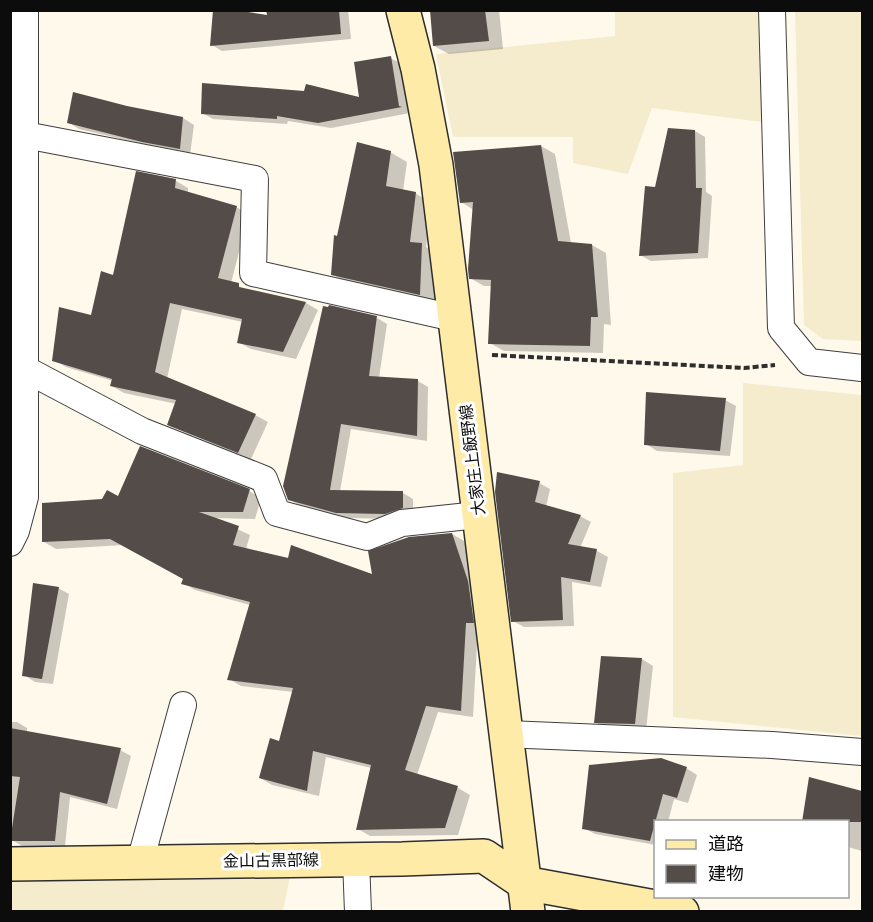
<svg xmlns="http://www.w3.org/2000/svg" width="873" height="922" font-family="'PT Serif','Noto Sans JP',serif">
<rect width="100%" height="100%" fill="#fff9eb"/>
<path fill="#f4eccc" d="M 615,11 L 761,11 L 762,122 L 652,108 L 628,174 L 573,163 L 573,137 L 453,137 L 436,54 L 615,36 Z
M 795,11 L 862,11 L 862,341 L 823,339 L 804,325 Z
M 10,54 L 13,54 L 11,181 Z
M 743,383 L 862,395 L 862,736 L 673,717 L 673,473 L 743,465 Z
M 11,876 L 290,876 L 283,911 L 11,912 Z"/>
<path fill="#0003" d="M 268,10 L 348,10 L 351,39 L 222,51 L 212,45 L 269,17 Z
M 431,10 L 499,10 L 503,49 L 449,54 L 434,46 Z
M 390,58 L 402,64 L 410,113 L 331,128 L 288,121 L 287,124 L 213,119 L 202,113 L 361,99 Z
M 127,108 L 183,118 L 194,125 L 190,155 L 79,129 L 68,122 Z
M 695,131 L 705,137 L 706,192 L 712,196 L 708,258 L 651,261 L 640,255 L 657,188 Z
M 541,146 L 555,154 L 571,243 L 592,245 L 606,253 L 611,325 L 604,324 L 603,353 L 504,351 L 490,343 L 492,286 L 484,286 L 470,278 L 474,210 L 461,202 Z
M 390,152 L 407,162 L 403,191 L 415,193 L 431,203 L 426,247 L 438,254 L 436,303 L 349,284 L 332,274 L 338,237 Z
M 176,181 L 188,188 L 188,193 L 236,207 L 249,214 L 231,283 L 249,291 L 306,303 L 318,310 L 296,359 L 251,349 L 238,342 L 243,322 L 182,309 L 167,379 L 255,415 L 268,422 L 251,459 L 182,431 L 169,424 L 177,404 L 124,393 L 112,386 L 113,381 L 66,367 L 54,360 L 92,317 L 114,276 Z
M 377,318 L 387,324 L 379,378 L 418,381 L 428,387 L 427,441 L 351,429 L 340,491 L 403,493 L 413,499 L 413,513 L 396,519 L 348,518 L 300,506 L 289,499 Z
M 725,400 L 736,406 L 730,456 L 657,451 L 646,444 Z
M 539,483 L 550,489 L 546,507 L 580,516 L 591,522 L 580,548 L 597,551 L 608,557 L 601,587 L 572,582 L 574,626 L 524,627 L 513,621 L 497,492 Z
M 249,491 L 261,498 L 255,519 L 214,518 L 250,535 L 246,549 L 374,576 L 452,534 L 464,541 L 480,589 L 473,717 L 438,712 L 417,775 L 458,788 L 470,795 L 458,835 L 370,836 L 358,829 L 371,768 L 326,757 L 319,796 L 272,785 L 260,778 L 280,743 L 294,692 L 241,686 L 229,679 L 250,605 L 195,590 L 183,583 L 184,579 L 123,545 L 56,549 L 44,542 L 119,498 Z
M 58,588 L 69,594 L 53,684 L 35,682 L 24,675 Z
M 642,659 L 653,666 L 646,730 L 606,728 L 595,722 Z
M 10,722 L 17,722 L 27,728 L 27,733 L 120,750 L 131,756 L 117,809 L 70,797 L 65,846 L 22,846 L 12,840 Z
M 686,768 L 697,775 L 688,803 L 674,799 L 668,822 L 656,822 L 656,845 L 595,834 L 584,828 Z
M 810,779 L 862,793 L 862,851 L 848,847 L 848,822 Z"/>
<path fill="#544c48" d="M 213,10 L 236,10 L 267,15 L 266,10 L 339,10 L 341,34 L 210,46 Z
M 430,10 L 485,10 L 489,41 L 433,46 Z
M 391,56 L 399,106 L 402,107 L 318,123 L 277,116 L 277,119 L 201,114 L 202,83 L 304,91 L 306,84 L 359,97 L 354,62 Z
M 73,92 L 127,106 L 183,117 L 180,149 L 142,142 L 67,123 Z
M 668,128 L 695,130 L 696,188 L 702,188 L 698,253 L 639,256 L 645,186 L 655,187 Z
M 357,142 L 391,151 L 386,186 L 416,192 L 410,242 L 422,243 L 420,295 L 331,275 L 334,235 L 337,236 Z
M 541,145 L 558,241 L 592,244 L 598,317 L 591,317 L 590,346 L 488,344 L 491,280 L 469,279 L 468,269 L 473,202 L 460,203 L 453,152 Z
M 136,171 L 176,179 L 175,188 L 237,206 L 218,278 L 239,283 L 239,287 L 306,302 L 283,352 L 237,343 L 242,319 L 170,303 L 155,372 L 256,414 L 238,453 L 167,425 L 176,400 L 110,386 L 112,379 L 52,361 L 59,307 L 91,315 L 101,271 L 113,275 Z
M 329,305 L 377,316 L 369,376 L 418,379 L 417,436 L 341,424 L 330,490 L 403,491 L 403,508 L 385,514 L 336,513 L 288,500 L 283,486 L 323,306 L 328,307 Z
M 646,392 L 726,398 L 720,451 L 644,445 Z
M 140,446 L 250,489 L 243,512 L 199,512 L 239,526 L 233,545 L 288,558 L 291,545 L 372,574 L 368,551 L 409,537 L 452,533 L 468,581 L 474,623 L 466,623 L 461,711 L 426,706 L 405,770 L 458,786 L 445,828 L 356,830 L 371,765 L 313,751 L 307,791 L 259,778 L 270,738 L 279,741 L 293,688 L 227,680 L 250,602 L 181,584 L 183,579 L 110,539 L 42,542 L 42,503 L 102,499 L 107,490 L 118,496 Z
M 497,472 L 540,481 L 535,502 L 581,515 L 568,544 L 597,549 L 590,582 L 561,577 L 563,620 L 511,622 L 495,492 Z
M 33,583 L 59,587 L 42,679 L 22,676 Z
M 601,656 L 642,658 L 635,724 L 594,723 Z
M 10,728 L 121,748 L 107,804 L 60,792 L 55,841 L 10,841 L 20,777 L 10,776 Z
M 661,758 L 687,767 L 677,798 L 663,794 L 650,841 L 582,829 L 589,765 Z
M 809,777 L 862,791 L 862,822 L 802,822 Z"/>
<g fill="none" stroke-linecap="round" stroke-linejoin="round">
<defs>
<path id="street" d="M 772,10 L 781,328 L 809,362 L 862,368
M 25,135 L 255,179 L 253,273 L 454,318
M 25,369 L 142,431 L 264,479 L 277,513 L 367,537 L 402,523 L 478,515
M 10,543 L 16,531 L 25,497 L 25,10
M 505,734 L 772,745 L 862,752
M 356,860 L 358,912
M 140,862 L 183,705"/>
<path id="secondary" d="M 403,10 L 418,69 L 436,165 L 528,912
M 10,864 L 402,859 L 484,856 L 524,883 L 682,912"/>
</defs>
<use href="#street" stroke="#3f3f3f" stroke-width="28"/>
<use href="#secondary" stroke="#2e2e2e" stroke-width="36"/>
<path stroke="#2e2e2e" stroke-width="4" stroke-dasharray="6 3" stroke-linecap="butt" d="M 492,355 L 744,368 L 775,365"/>
<use href="#street" stroke="#fff" stroke-width="26"/>
<use href="#secondary" stroke="#feeba7" stroke-width="33"/>
</g>
<g text-anchor="middle" dominant-baseline="central" stroke-width="6" stroke-linejoin="round" paint-order="stroke">
<g font-size="16" fill="#0c0c0c" stroke="#fff">
<text transform="translate(472 460) rotate(-97)">大家庄上飯野線</text>
<text transform="translate(271 860) rotate(-1)">金山古黒部線</text>
</g>
</g>
<rect width="873" height="922" fill="none" stroke="#0c0c0c" stroke-width="24"/>
<rect x="654" y="820" width="195" height="78" fill="#ffffff" stroke="#9e9e9e" stroke-width="1.5"/>
<rect x="666" y="840" width="30" height="9" fill="#feeba7" stroke="#9e9e9e" stroke-width="1.5"/>
<text x="708" y="850" font-size="18" fill="#0c0c0c">道路</text>
<rect x="666" y="865" width="30" height="18" fill="#544c48" stroke="#9e9e9e" stroke-width="1.5"/>
<text x="708" y="880" font-size="18" fill="#0c0c0c">建物</text>
</svg>
